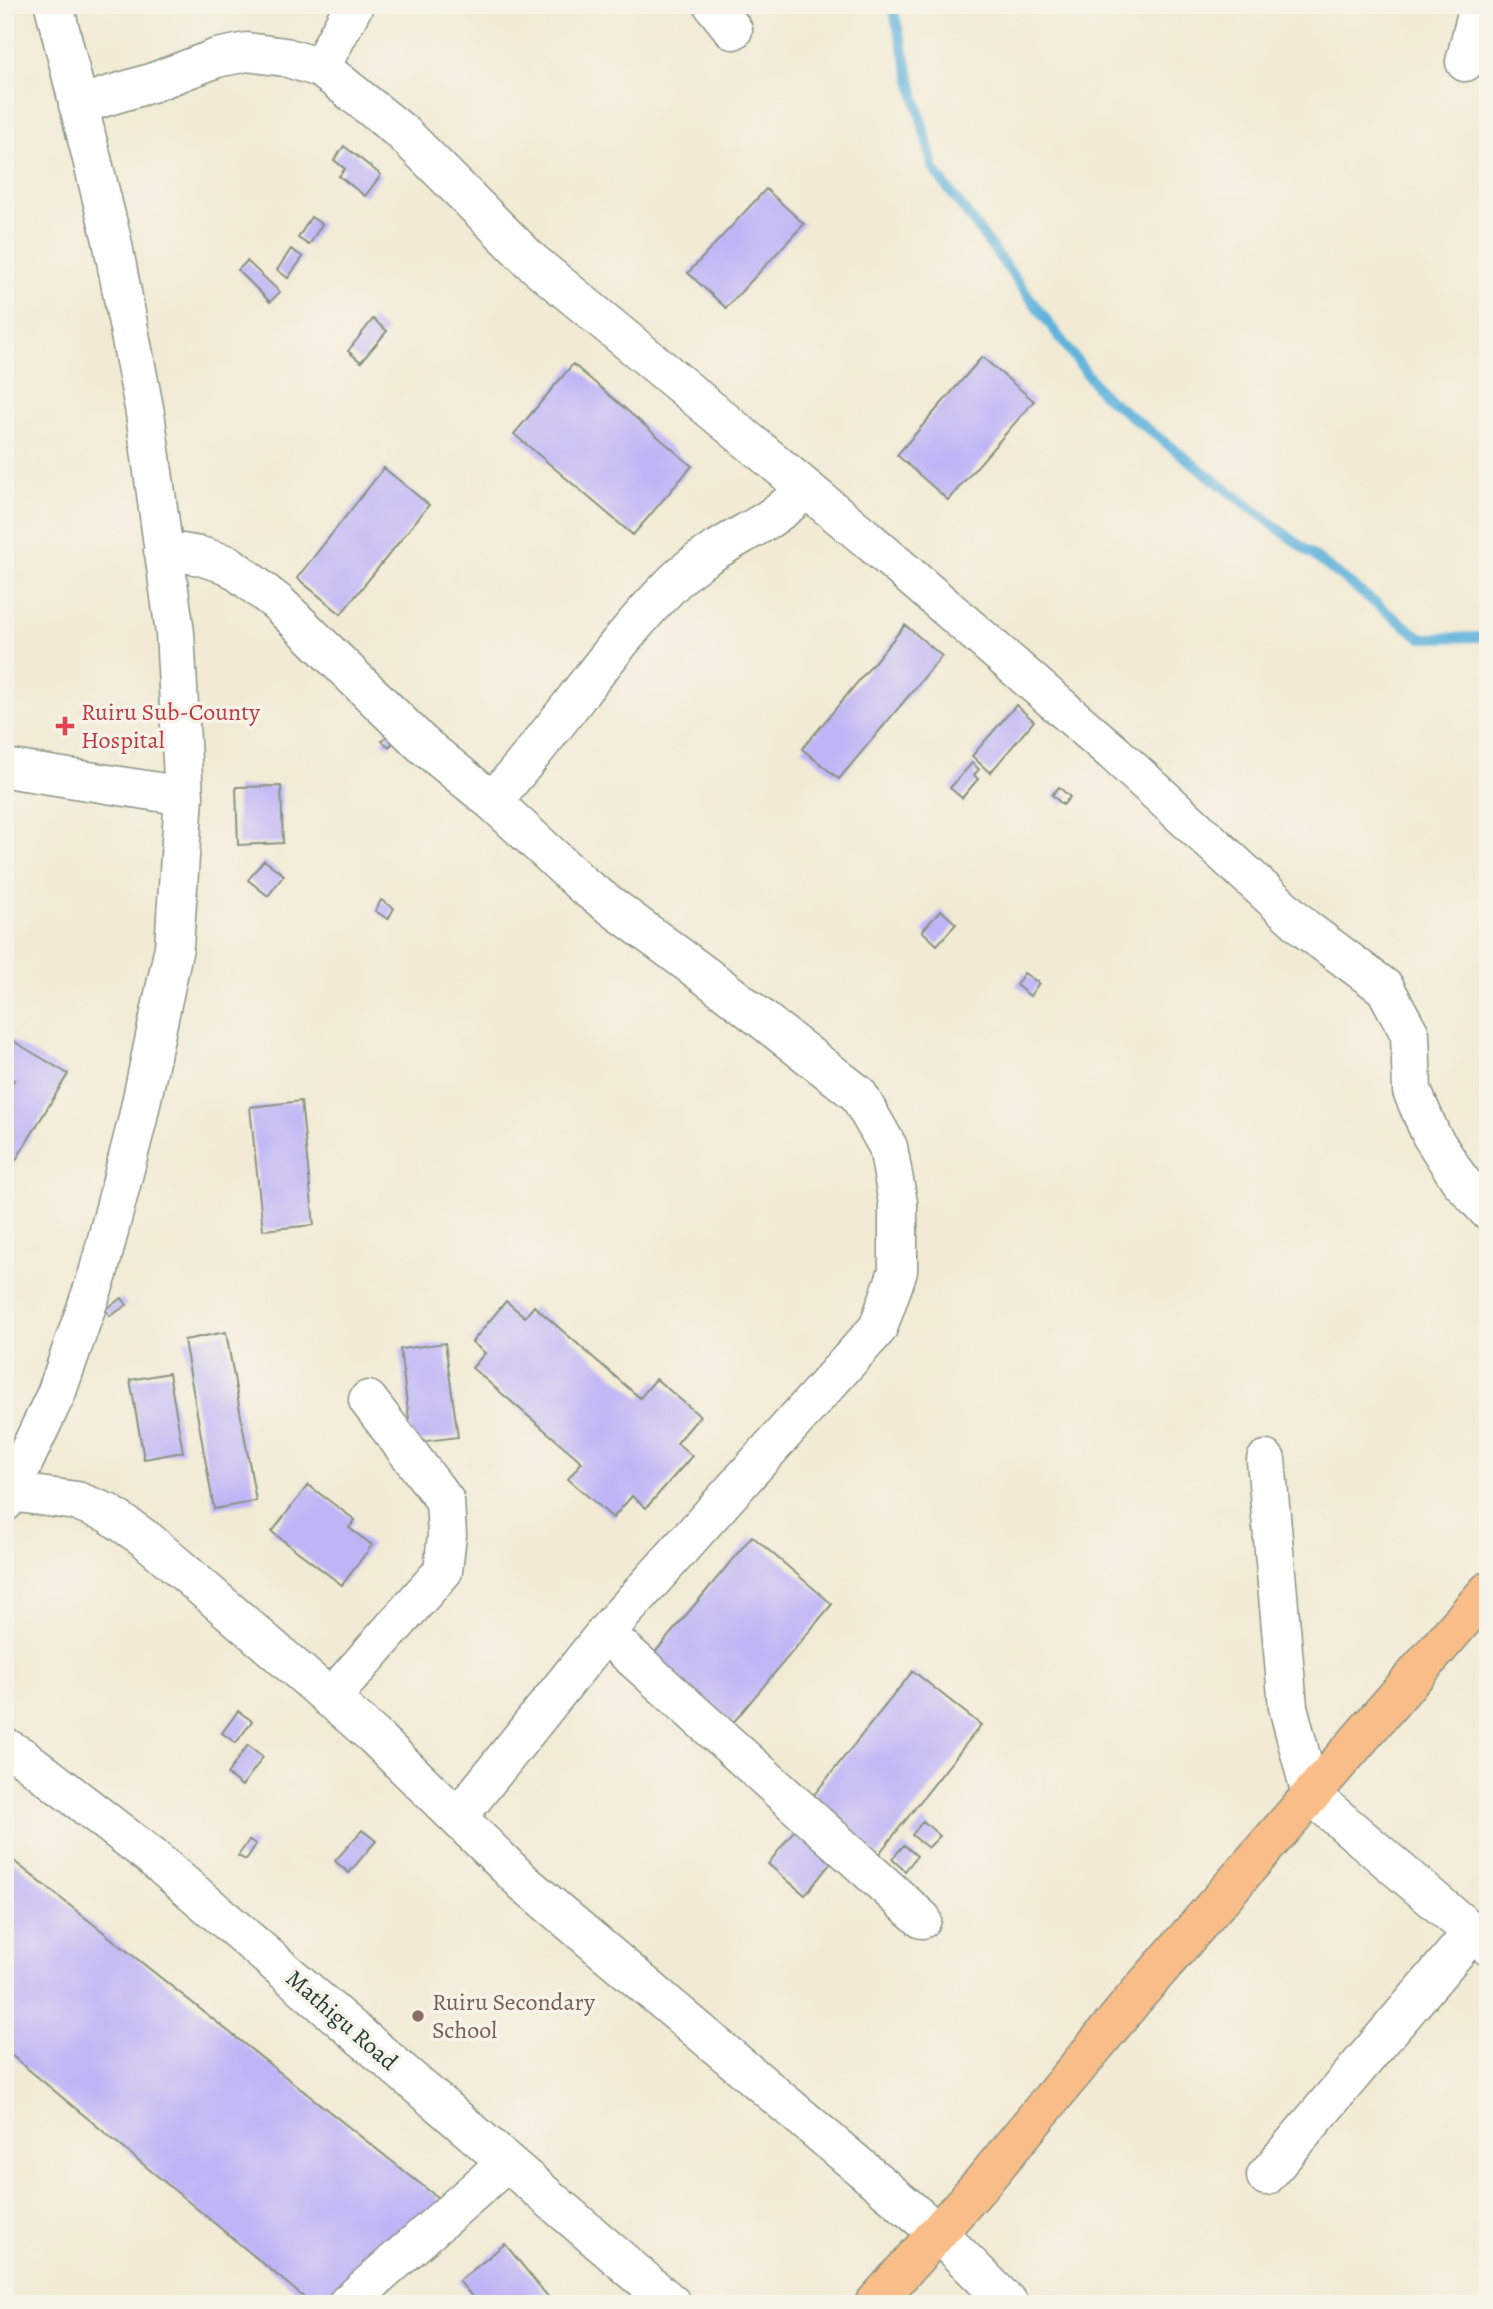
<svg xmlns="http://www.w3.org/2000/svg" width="1493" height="2309" font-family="Alegreya,serif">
<rect width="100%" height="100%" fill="#f7f3e8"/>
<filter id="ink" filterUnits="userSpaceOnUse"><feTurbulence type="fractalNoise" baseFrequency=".0143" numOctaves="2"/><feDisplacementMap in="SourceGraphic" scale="14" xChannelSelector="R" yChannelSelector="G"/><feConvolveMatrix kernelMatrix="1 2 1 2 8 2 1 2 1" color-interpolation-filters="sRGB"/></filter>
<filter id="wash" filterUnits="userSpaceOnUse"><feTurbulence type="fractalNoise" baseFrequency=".00686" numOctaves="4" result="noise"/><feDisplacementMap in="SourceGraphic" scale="28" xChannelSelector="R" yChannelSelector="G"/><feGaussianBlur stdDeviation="1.57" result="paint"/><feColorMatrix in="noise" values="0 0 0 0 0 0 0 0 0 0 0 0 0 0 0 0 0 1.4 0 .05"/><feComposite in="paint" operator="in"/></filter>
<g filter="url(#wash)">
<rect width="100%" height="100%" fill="#f2ead4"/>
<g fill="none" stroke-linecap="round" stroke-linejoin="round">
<path stroke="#60b3dc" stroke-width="10" d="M 892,5 L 934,170 L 1102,394 L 1421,638 L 1488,637"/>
</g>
<g id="blocks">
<path fill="#bfb5f6" d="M 344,146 L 381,175 L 365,196 L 339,176 L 345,169 L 334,160 Z
M 766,189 L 804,224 L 726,308 L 688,273 Z
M 311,217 L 322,224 L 309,245 L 298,238 Z
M 291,249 L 303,257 L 288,278 L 277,270 Z
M 247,261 L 280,292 L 270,302 L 238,270 Z
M 373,319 L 387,331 L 361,362 L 348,351 Z
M 982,357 L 1034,401 L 948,500 L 897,455 Z
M 573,364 L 692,466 L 633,535 L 514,434 Z
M 384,468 L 429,505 L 341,614 L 297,578 Z
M 905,625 L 942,656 L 839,779 L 802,749 Z
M 1016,705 L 1034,721 L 990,773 L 972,756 Z
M 390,733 L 396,739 L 389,747 L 382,741 Z
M 972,763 L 979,769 L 974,775 L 978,779 L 962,798 L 950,788 Z
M 281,786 L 283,843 L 238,845 L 236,787 Z
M 1059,787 L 1070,797 L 1063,805 L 1052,795 Z
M 264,860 L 284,875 L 268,896 L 248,880 Z
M 381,900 L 394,908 L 388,919 L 375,911 Z
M 941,910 L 956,924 L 937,945 L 922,931 Z
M 1024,973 L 1039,983 L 1030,996 L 1016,985 Z
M 5,1036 L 68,1074 L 5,1178 L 5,1092 L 14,1080 L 5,1074 Z
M 301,1101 L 314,1225 L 263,1230 L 250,1107 Z
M 122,1298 L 127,1305 L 110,1316 L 105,1309 Z
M 506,1301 L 525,1317 L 534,1306 L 640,1398 L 656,1379 L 700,1416 L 677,1443 L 692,1456 L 646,1508 L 632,1496 L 613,1518 L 568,1479 L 582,1462 L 472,1368 L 485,1353 L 472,1342 Z
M 226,1332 L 256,1501 L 214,1509 L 184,1340 Z
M 445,1343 L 458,1437 L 412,1443 L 400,1349 Z
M 169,1373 L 183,1452 L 144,1459 L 130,1380 Z
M 308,1485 L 355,1520 L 349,1528 L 372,1545 L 342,1585 L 272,1532 Z
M 752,1536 L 832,1604 L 732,1724 L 652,1656 Z
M 913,1671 L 981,1725 L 877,1856 L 809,1801 Z
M 238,1711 L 252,1721 L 236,1743 L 222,1733 Z
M 248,1745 L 263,1757 L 242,1786 L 227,1774 Z
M 923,1821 L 940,1836 L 928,1848 L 912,1835 Z
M 797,1827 L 835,1858 L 805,1895 L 768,1864 Z
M 362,1830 L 376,1841 L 349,1873 L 335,1861 Z
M 249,1840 L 256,1844 L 246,1860 L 238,1856 Z
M 904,1845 L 917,1856 L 905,1871 L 892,1859 Z
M 5,1854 L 442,2201 L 342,2304 L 312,2304 L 5,2050 Z
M 505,2244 L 554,2304 L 478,2304 L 459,2281 Z"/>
</g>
</g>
<g filter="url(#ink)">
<use href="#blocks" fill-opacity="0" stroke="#889484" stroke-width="2"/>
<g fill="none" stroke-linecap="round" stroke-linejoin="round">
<defs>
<path id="minor" d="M 713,5 L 733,30
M 1465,62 L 1479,5
M 320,68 L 354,5
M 78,105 L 151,83 L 217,58 L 247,52 L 285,57 L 320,68 L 334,78 L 404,134 L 531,261 L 866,538 L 1114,753 L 1307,930 L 1385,988 L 1410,1034 L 1412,1091 L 1431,1135 L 1459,1179 L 1488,1211
M 163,550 L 200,556 L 229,565 L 278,603 L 422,744 L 492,801 C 557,731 607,648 676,580 C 701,556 734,540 764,522 C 779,513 793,501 806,490
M 5,768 L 184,796
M 492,801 L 584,886 L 718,985 L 858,1094 L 888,1147 L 898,1203 L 898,1271 L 878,1328 L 605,1633
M 1266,1460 L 1288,1707 L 1311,1795 L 1488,1946
M 10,1492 L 77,1501 L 108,1513 L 147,1540 L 374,1736 L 524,1883 L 938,2233 L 1009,2304
M 5,1502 L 56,1394 L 98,1274 L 137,1122 L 174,947 L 184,796 L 175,633 L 145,413 L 112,240 L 54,5
M 330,1699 L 443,1571 L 447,1535 L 445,1501 L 368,1400
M 5,1747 L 24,1758 L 152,1857 L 672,2304
M 458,1817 L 605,1633 L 922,1919
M 1266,2176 L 1472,1933
M 347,2304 L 507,2162"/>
<path id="major" d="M 874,2304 L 980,2185 L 1138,1994 L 1488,1591"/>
</defs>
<use href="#minor" stroke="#889484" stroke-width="41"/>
<use href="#major" stroke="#889484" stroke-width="41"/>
<use href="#minor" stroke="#fff" stroke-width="38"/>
<use href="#major" stroke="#f8bd89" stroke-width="38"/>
</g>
</g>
<path fill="#e0444e" stroke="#f7f3e8" stroke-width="2.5" d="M61.5 715.5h7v7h7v7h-7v7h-7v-7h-7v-7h7z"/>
<circle fill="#8d6e63" stroke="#f7f3e8" stroke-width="2.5" cx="418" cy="2016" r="7"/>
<g text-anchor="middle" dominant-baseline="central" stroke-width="7" stroke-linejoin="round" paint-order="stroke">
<g font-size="24" fill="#be3a42" stroke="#f7f3e8" text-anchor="start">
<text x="81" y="712">Ruiru Sub-County<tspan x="81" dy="28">Hospital</tspan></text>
</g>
<g font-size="24" fill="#785e54" stroke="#f7f3e8" text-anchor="start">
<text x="432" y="2002">Ruiru Secondary<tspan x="432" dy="28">School</tspan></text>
</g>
<g font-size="24" fill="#1f3d34" stroke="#f7f3e8">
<text transform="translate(342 2020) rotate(41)">Mathigu Road</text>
</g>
</g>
<rect width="1493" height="2309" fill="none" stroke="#f7f3e8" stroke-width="28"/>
</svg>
